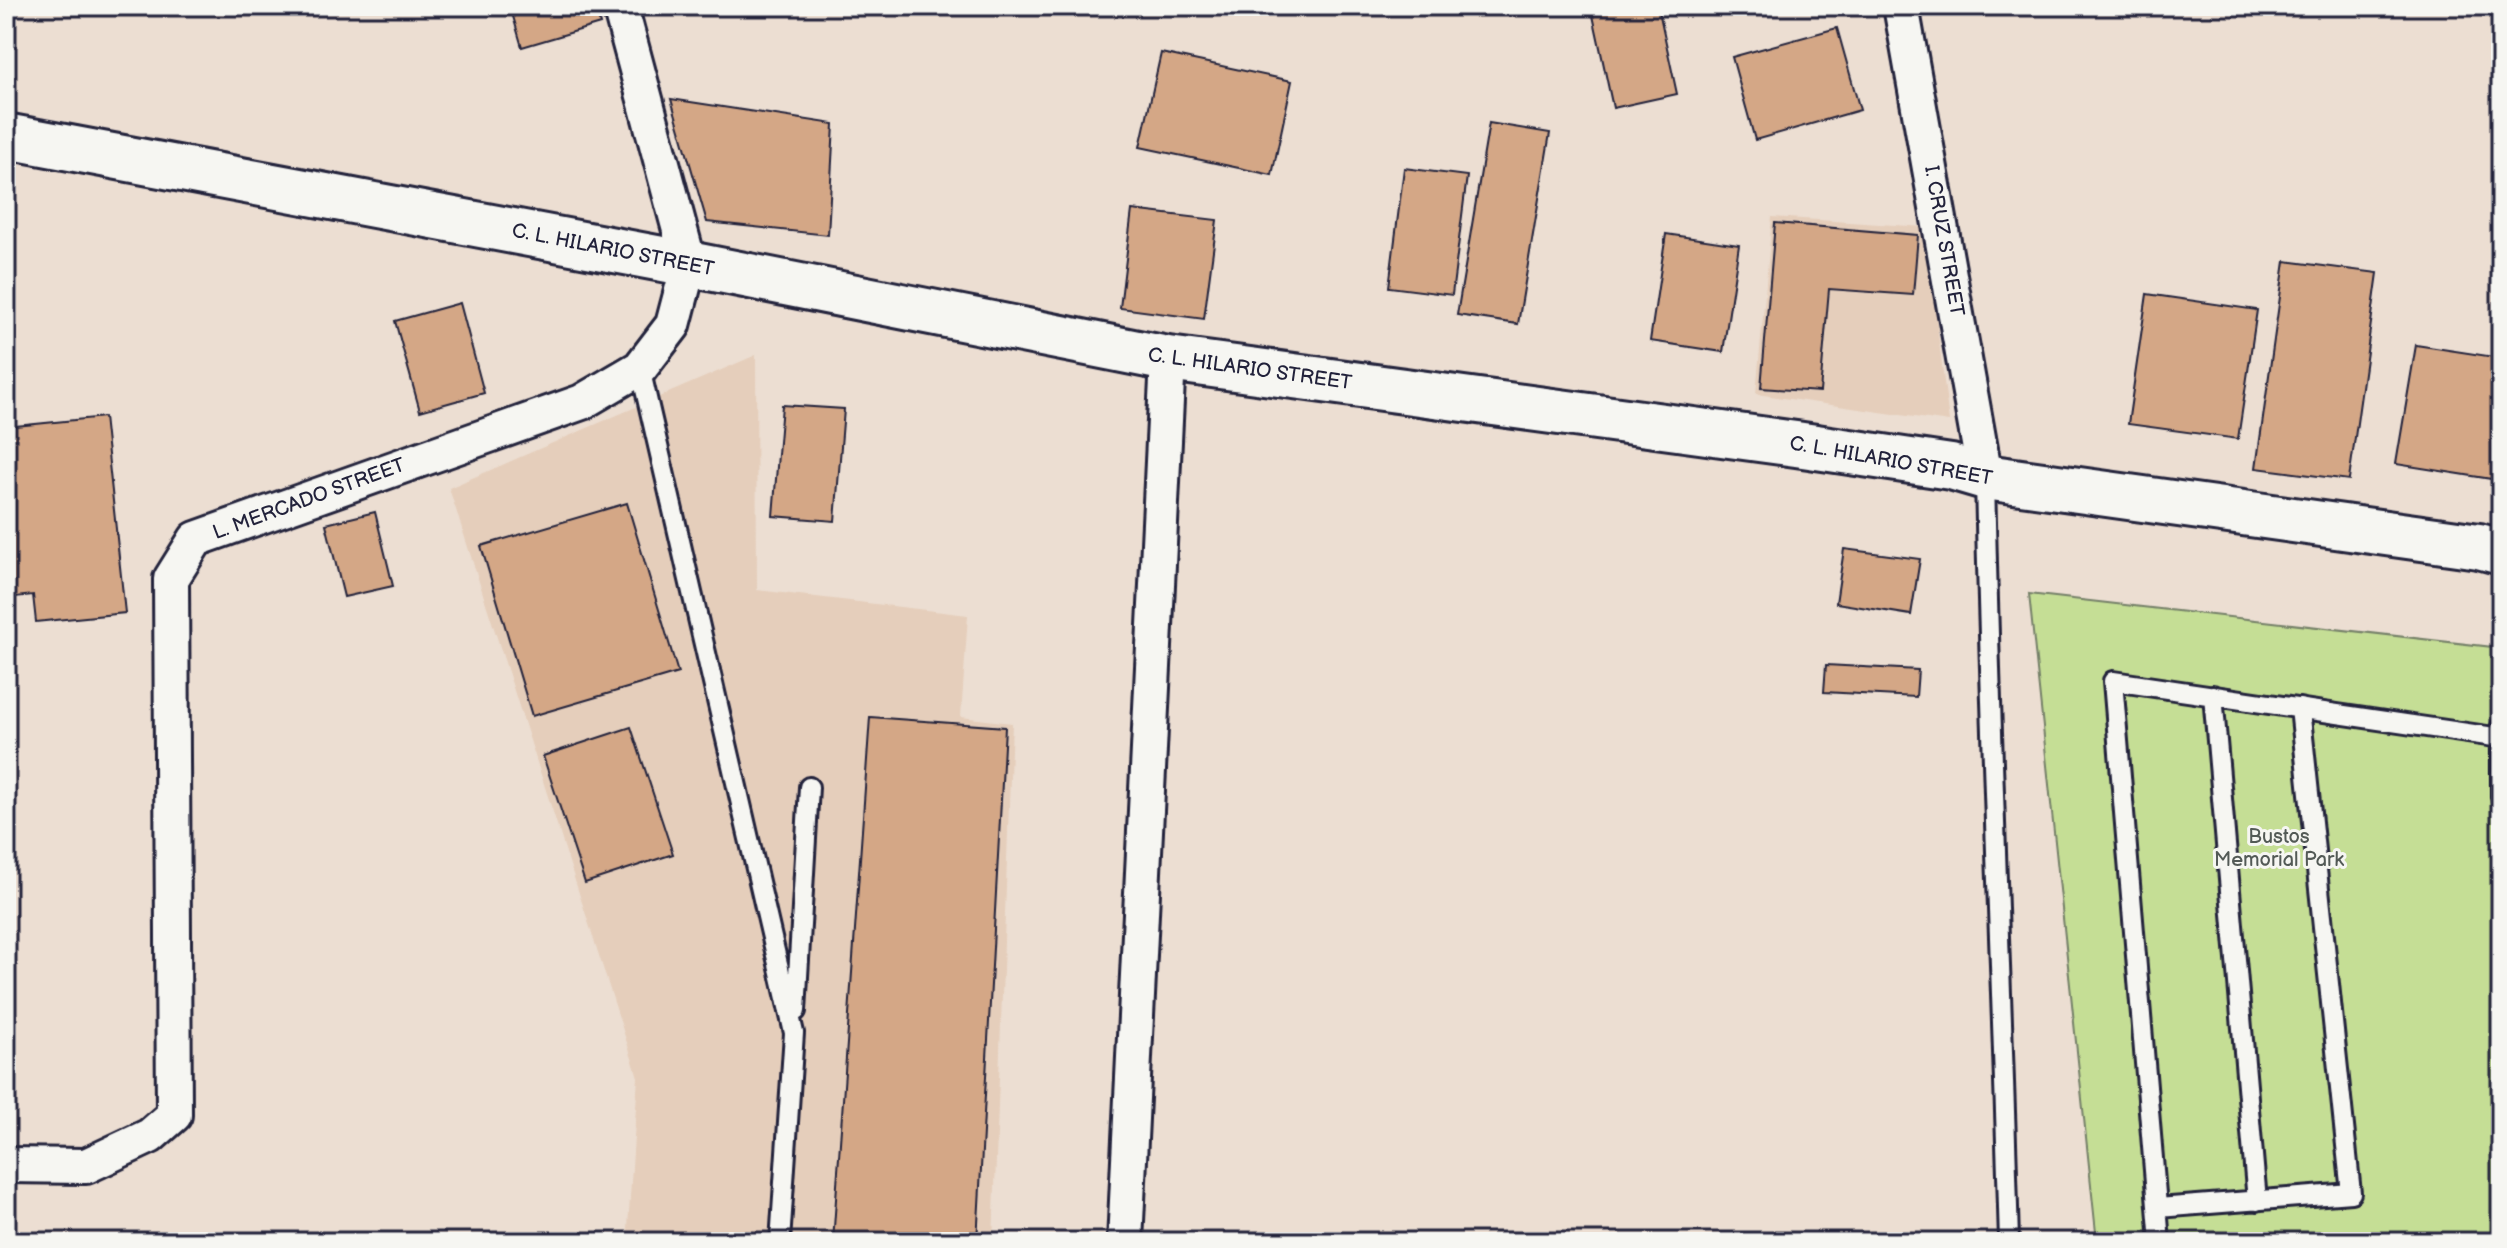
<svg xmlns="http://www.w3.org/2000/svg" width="2507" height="1248" font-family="'Balsamiq Sans',sans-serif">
<rect width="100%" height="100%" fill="#ecded2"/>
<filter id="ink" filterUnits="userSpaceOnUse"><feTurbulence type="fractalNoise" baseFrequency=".0125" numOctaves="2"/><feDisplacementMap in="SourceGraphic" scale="16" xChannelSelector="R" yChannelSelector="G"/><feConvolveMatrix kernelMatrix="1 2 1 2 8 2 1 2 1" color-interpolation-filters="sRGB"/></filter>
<g filter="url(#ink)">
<path fill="#e5cebb" d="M 1772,217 L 1925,227 L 1949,422 L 1756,394 Z
M 756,355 L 757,590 L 968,615 L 961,717 L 1012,723 L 993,1242 L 627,1242 L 638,1077 L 449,488 Z"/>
<path fill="#c5de95" stroke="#748068" stroke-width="2" d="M 2029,594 L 2501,648 L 2501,1242 L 2097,1242 Z"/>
<path fill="#d4a786" stroke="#22223b" stroke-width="2" d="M 510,6 L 595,6 L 600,24 L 522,47 Z
M 1591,6 L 1658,6 L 1677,94 L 1613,108 Z
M 1837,28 L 1860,110 L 1755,140 L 1732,57 Z
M 1161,53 L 1292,81 L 1272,175 L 1140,147 Z
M 671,99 L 834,124 L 828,235 L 707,222 Z
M 1489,123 L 1550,133 L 1518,324 L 1457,315 Z
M 1404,168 L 1467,176 L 1452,295 L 1389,287 Z
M 1132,210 L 1217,220 L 1204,319 L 1120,308 Z
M 1775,223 L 1918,235 L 1913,295 L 1829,289 L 1820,392 L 1761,388 Z
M 1666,234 L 1739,245 L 1723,352 L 1650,341 Z
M 2285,261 L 2378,273 L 2349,480 L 2256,468 Z
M 2147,294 L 2257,310 L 2238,439 L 2128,424 Z
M 460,303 L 484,393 L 420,411 L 395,321 Z
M 2416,345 L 2501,358 L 2501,459 L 2498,480 L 2396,464 Z
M 782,405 L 844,409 L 835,521 L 773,516 Z
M 104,417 L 125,613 L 36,622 L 33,595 L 6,598 L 6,427 Z
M 627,503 L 678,673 L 532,716 L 481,546 Z
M 375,512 L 393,586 L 344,597 L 326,524 Z
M 1844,549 L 1920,559 L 1911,615 L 1836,603 Z
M 1826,665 L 1918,670 L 1916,697 L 1824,692 Z
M 870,717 L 1005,727 L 977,1242 L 833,1242 Z
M 631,727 L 673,854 L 585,883 L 543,756 Z"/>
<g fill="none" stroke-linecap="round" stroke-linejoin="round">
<defs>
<path id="service" d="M 640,368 L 794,1033 L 780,1242
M 1985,477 C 1990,732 2002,987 2009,1242
M 2213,695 L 2257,1201
M 2501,727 L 2501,796
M 796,1011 L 809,787
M 2158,1208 L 2351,1193 L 2300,708
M 2160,1242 L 2113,681 L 2501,738"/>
<path id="minor" d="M 1901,6 L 1985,477
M 6,1165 L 86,1166 L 150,1136 L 174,1115 L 171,579 L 196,539 L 582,402 L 640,368 L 673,325 L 689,264 L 620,6
M 1125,1242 L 1168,359"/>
<path id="primary" d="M 6,136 L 689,264 L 1168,359 L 1796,444 L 1951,467 L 1985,477 L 2479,546 L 2501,552"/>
</defs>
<use href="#service" stroke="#22223b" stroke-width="24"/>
<use href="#minor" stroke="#22223b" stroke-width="40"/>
<use href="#primary" stroke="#22223b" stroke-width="50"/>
<use href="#service" stroke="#f6f6f2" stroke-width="18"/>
<use href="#minor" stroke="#f6f6f2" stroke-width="34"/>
<use href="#primary" stroke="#f6f6f2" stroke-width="44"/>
</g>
</g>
<g text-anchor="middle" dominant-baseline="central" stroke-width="6" stroke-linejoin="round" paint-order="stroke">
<g font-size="20" fill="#22223b" stroke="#f6f6f2">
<text transform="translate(1944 241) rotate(80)">I. CRUZ STREET</text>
<text transform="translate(613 250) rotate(11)">C. L. HILARIO STREET</text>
<text transform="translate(1250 369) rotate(8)">C. L. HILARIO STREET</text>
<text transform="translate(1891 461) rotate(10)">C. L. HILARIO STREET</text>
<text transform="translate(309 499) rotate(-20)">L. MERCADO STREET</text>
</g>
<g font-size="20" fill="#535a56" stroke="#f6f6f2">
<text x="2279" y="837">Bustos<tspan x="2279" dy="23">Memorial Park</tspan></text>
</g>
</g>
<rect width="2507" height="1248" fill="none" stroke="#f6f6f2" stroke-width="32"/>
<rect x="16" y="16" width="2475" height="1216" fill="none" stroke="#22223b" stroke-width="3" filter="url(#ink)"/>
</svg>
